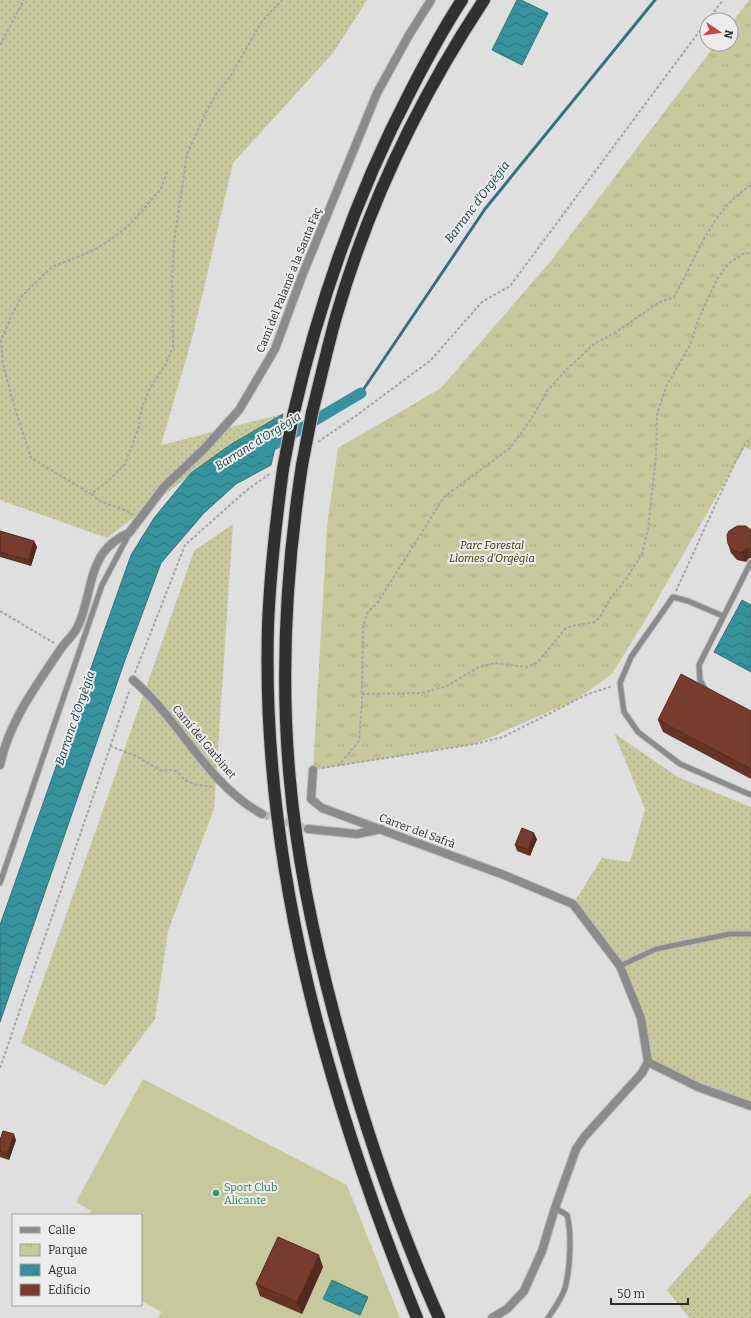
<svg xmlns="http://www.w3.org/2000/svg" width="751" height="1318" font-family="Bitter,serif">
<defs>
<pattern id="grass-dots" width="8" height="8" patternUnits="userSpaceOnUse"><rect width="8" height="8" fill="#c7c99c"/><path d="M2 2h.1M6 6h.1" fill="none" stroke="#abad87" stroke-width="1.8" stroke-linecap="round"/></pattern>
<pattern id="park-tufts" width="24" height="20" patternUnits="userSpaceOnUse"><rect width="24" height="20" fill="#c7c99c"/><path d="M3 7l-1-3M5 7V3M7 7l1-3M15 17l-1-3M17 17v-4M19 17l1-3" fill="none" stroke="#abad87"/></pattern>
<pattern id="water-waves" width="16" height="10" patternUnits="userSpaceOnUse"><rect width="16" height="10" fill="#36929d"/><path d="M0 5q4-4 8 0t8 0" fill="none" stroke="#2e7880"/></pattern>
</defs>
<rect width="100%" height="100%" fill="#dfdfe0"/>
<path fill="url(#grass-dots)" d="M 0,0 L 367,0 L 333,53 L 233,163 L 193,335 L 161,445 L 283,414 L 230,445 L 107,538 L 0,500 Z
M 233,524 L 214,809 L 168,931 L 155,1019 L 105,1086 L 21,1043 L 194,551 Z
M 614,733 L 678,777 L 751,807 L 751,1106 L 648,1062 L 641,1018 L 620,966 L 573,904 L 602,858 L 630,862 L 645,809 Z
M 751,1193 L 751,1318 L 689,1318 L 667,1290 Z"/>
<path fill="url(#park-tufts)" d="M 749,0 L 751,0 L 751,450 L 745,447 L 646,619 L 612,674 L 576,700 L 475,744 L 313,770 L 327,526 L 338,448 L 441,388 L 550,262 L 716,44 L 731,44 L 731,24 Z"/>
<path fill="#c7c99c" d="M 143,1079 L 347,1185 L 400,1318 L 157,1318 L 162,1312 L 141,1301 L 141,1215 L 89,1215 L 91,1211 L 76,1202 Z"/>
<path fill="url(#water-waves)" stroke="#33747b" d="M 517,0 L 521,0 L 548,13 L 522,65 L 492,50 Z
M 283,414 L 271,465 L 236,484 L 204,513 L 161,563 L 125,660 L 0,1022 L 0,925 L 131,555 L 154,518 L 191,473 L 230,445 Z
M 742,600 L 751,605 L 751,672 L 714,652 Z
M 332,1280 L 368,1297 L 360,1315 L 323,1299 Z"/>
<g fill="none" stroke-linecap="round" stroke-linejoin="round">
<path stroke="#33747b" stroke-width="3" d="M 361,393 L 485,209 L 655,0"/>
<path stroke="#36929d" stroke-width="11" d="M 263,451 L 361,393"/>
<path stroke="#bbbbbc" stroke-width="8" stroke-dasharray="8 4" stroke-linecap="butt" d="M 262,814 L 308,829"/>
<defs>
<path id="lane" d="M 723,616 L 688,601 L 673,597 L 631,657 L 620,683 L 624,712 L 638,732 L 680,764 L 751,795
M 706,691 L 700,680 L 699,665 L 751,562
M 0,883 L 102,585 L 129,534
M 620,966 L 656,949 L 730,934 L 751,934
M 548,1318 C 554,1309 562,1298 565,1288 C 570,1270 572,1233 567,1215 L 555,1208"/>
<path id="street" d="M 133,680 C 180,720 207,784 262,814
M 0,765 C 9,722 36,686 60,650 C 65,642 73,636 77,628 C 89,605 88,575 103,553 C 110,544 119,537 129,533 L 164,487 L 204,449 L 239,410 L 275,349 L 302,276 L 377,93 L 409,35 L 431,0
M 313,770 L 311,799 L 322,808 L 504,875 L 573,904 L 620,966 L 641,1018 L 648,1062
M 308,829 L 357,834 L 381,829
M 648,1062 L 698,1087 L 751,1106
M 492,1318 L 507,1309 L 524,1291 L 542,1251 L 555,1208 L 576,1149 L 585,1136 L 642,1073 L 648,1062"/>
<path id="highway" d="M 312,413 C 320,381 327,349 336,317 C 368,205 420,97 484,0
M 293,416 C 319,302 357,193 411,90 C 427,59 443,29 462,0
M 302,465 C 286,570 280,676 290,781 C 298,871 318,958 342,1044 C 368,1138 400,1230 439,1318
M 283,469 C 276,521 270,573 268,626 C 261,865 328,1098 417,1318"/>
</defs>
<use href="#lane" stroke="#bbbbbc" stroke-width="7"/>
<use href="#street" stroke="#bbbbbc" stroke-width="10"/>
<use href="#highway" stroke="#bbbbbc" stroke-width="14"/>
<path stroke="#a7a7a7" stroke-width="2" stroke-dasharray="3 2" stroke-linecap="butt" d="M 708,20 L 723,0
M 0,45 L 24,0
M 167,172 L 161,189 L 131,223 L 116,236 L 92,251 L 52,267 L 22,296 L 13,313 L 1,340 L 3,364 L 13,402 L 31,458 L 91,494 L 108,481 L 125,464 L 140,424 L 139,421 L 142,408 L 150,388 L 166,364 L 173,347 L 172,276 L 174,242 L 187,154 L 208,108 L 218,91 L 230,77 L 262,21 L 282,0
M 318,442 L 357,415 L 431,360 L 482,302 L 510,286 L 707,21
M 91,494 C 103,506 119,505 133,515
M 676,591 L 735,462 L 745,444 L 751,438
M 0,611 L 54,643
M 135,673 L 185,545 L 247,490 L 271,473
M 362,694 L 421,693 L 447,686 L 477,668 L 495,663 L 527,667 L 538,662 L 565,629 L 571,626 L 595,622 L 600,617 L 610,599 L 626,579 L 642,554 L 648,529 L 656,457 L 657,415 L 666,387 L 691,343 L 699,318 L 717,279 L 729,263 L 743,254 L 751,252
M 110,746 L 136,756 L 162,771 C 180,767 176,775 189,782 C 197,786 205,785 214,787
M 338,766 L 359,741 L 362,701 L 363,626 L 368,612 L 378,602 L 444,497 L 510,448 L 530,421 L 548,390 L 566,370 L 594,344 L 616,332 L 658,303 L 674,297 C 696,259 711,210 750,186 L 751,182
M 322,768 L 475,744 L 503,737 L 588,694 L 613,686
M 0,1068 L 130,689"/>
<use href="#lane" stroke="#8b8b8b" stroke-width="5"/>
<use href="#street" stroke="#8b8b8b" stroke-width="8"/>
<use href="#highway" stroke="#313030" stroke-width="12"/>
<defs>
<path id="highway-bridge" d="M 302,465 L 312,413
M 283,469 L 293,416"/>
</defs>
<use href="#highway-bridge" stroke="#bbbbbc" stroke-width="14" stroke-linecap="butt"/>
<use href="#highway-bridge" stroke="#313030" stroke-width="12"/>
</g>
<path fill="#663427" d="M 751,530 L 751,558 L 749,558 L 746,562 L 737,560 L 731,553 L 728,544 Z
M 0,531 L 34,541 L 37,547 L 31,566 L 0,557 Z
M 751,711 L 751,779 L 663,732 L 658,720 Z
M 537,839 L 530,856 L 517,851 L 515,845 Z
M 0,1140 L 16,1140 L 9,1160 L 0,1157 Z
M 323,1267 L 302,1314 L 260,1296 L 256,1284 Z"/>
<path fill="#532a20" d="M 34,541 L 37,547 L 31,566 L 29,560 Z
M 746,549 L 749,558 L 746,562 L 742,553 Z
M 534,833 L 537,839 L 530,856 L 528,850 Z
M 14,1134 L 16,1140 L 9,1160 L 7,1154 Z
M 319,1255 L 323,1267 L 302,1314 L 297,1302 Z"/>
<path fill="#773c2d" stroke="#532a20" d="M 737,526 L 746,526 L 751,530 L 751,548 L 750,549 L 746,549 L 742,553 L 734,551 L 728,544 L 727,535 L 729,531 Z
M 0,531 L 34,541 L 29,560 L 0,552 Z
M 681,674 L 751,711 L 751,769 L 658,720 Z
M 522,828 L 534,833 L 528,850 L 515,845 Z
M 3,1131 L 14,1134 L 7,1154 L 0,1151 L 0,1140 Z
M 278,1237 L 319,1255 L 297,1302 L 256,1284 Z"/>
<circle fill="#2e9e5b" stroke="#ececed" stroke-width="1.5" cx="216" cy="1193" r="4"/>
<g text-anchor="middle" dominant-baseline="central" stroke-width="4" stroke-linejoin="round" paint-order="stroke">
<g font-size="11" fill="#2d2d2d" stroke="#ececed">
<text transform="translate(289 280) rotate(-68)">Camí del Palamó a la Santa Faç</text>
<text transform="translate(204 742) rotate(50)">Camí del Garbinet</text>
<text transform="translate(417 831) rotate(20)">Carrer del Safrà</text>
</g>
<g font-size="11" font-style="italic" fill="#373802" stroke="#ececed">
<text x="492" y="545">Parc Forestal<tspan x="492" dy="13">Llomes d'Orgègia</tspan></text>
</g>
<g font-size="11" fill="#27864d" stroke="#ececed" text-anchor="start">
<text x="224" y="1187">Sport Club<tspan x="224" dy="13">Alicante</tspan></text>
</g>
<g font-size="12" font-style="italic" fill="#113c41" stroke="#ececed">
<text transform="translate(477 202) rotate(-53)">Barranc d'Orgègia</text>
<text transform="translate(258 441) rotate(-32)">Barranc d'Orgègia</text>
<text transform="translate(75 718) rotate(-71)">Barranc d'Orgègia</text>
</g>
</g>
<rect x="12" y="1214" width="130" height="92" fill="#ececed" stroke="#a0a0a0"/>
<rect x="20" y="1227" width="20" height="6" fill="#8b8b8b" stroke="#a0a0a0"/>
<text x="48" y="1234" font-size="12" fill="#2d2d2d">Calle</text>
<rect x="20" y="1244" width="20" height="12" fill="url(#park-tufts)" stroke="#a0a0a0"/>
<text x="48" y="1254" font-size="12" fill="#2d2d2d">Parque</text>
<rect x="20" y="1264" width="20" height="12" fill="url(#water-waves)" stroke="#a0a0a0"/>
<text x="48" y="1274" font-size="12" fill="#2d2d2d">Agua</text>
<rect x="20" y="1284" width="20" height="12" fill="#773c2d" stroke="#a0a0a0"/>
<text x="48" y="1294" font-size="12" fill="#2d2d2d">Edificio</text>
<g transform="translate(719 32) rotate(103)"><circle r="19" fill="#ececed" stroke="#a0a0a0"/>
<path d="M0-3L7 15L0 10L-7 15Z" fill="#cf413c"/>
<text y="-6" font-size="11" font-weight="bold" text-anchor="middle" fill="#2d2d2d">N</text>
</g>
<path d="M611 1298v6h77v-6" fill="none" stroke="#2d2d2d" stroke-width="2"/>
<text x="617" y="1298" font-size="12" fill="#2d2d2d" stroke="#ececed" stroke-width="3" paint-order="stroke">50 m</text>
</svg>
